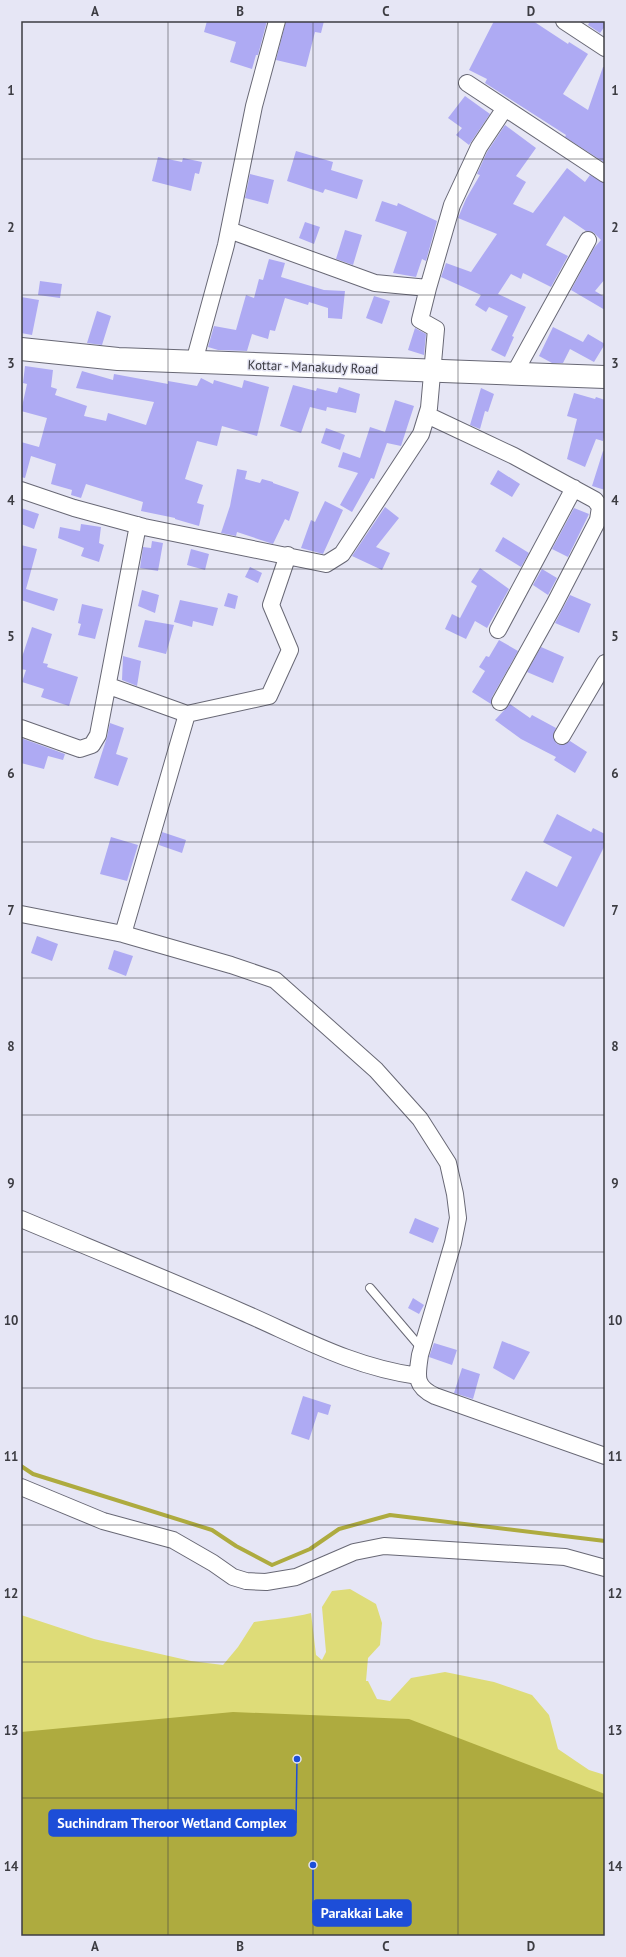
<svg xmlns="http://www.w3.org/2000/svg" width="626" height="1957" font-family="'PT Sans',sans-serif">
<rect width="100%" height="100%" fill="#e6e6f5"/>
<path fill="#dedc78" d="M 350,1589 L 376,1604 L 382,1623 L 380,1645 L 368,1658 L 366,1681 L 368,1681 L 377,1699 L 390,1701 L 411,1678 L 445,1672 L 494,1682 L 532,1695 L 549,1715 L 558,1749 L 589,1770 L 605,1775 L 605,1936 L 21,1936 L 21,1615 L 94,1639 L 191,1661 L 223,1665 L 238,1647 L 254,1622 C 273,1619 292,1618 311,1613 L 316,1655 L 322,1660 L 326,1652 L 322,1607 L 332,1591 Z"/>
<path fill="#aeab3f" d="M 233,1712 L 409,1719 L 605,1794 L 605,1936 L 21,1936 L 21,1732 Z"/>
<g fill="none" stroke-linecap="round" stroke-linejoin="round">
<path stroke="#aeab3f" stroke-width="4" d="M 21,1466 L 33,1474 L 212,1530 L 236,1546 L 272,1565 L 310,1549 L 339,1529 L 390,1515 L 605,1541"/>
</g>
<path fill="#aeaaf3" d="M 207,21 L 267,21 L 258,55 L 256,55 L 252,69 L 230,62 L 236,42 L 204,32 Z
M 286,21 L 324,21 L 321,33 L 315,32 L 306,67 L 276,60 Z
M 494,21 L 533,21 L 568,44 L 569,42 L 588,54 L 563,94 L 588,110 L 603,67 L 605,67 L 605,163 L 565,137 L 566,135 L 485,83 L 487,79 L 469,70 Z
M 590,21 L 605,21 L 605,26 L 600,33 L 588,25 Z
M 465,96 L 490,114 L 469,145 L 456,135 L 462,128 L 448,118 Z
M 505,125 L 536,148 L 516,176 L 526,182 L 513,204 L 533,213 L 567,168 L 585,182 L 590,175 L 605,183 L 605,279 L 595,291 L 605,297 L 605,310 L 571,290 L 594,248 L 601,240 L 593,232 L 586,231 L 564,216 L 546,245 L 568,256 L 551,287 L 523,273 L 521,279 L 511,274 L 498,294 L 526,307 L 512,336 L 514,337 L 505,357 L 491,350 L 508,316 L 489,307 L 486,312 L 475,305 L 481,295 L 441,277 L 446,263 L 471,272 L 497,234 L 458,218 L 466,199 L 480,175 L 477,174 L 487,152 Z
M 296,151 L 333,162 L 331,170 L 363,180 L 357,199 L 325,189 L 323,193 L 287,181 Z
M 158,157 L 182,162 L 183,158 L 202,162 L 199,174 L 195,173 L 191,191 L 152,181 Z
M 250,174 L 274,180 L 268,204 L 245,198 Z
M 382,201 L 397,206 L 398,203 L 437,221 L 426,261 L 422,259 L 416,277 L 393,273 L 407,232 L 375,221 Z
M 305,222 L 320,227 L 314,244 L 299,238 Z
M 345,230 L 362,235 L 353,265 L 336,259 Z
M 269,259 L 285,263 L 281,277 L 324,290 L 345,291 L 342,319 L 328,318 L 328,308 L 309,302 L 308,305 L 285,298 L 275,331 L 270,330 L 268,339 L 252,334 L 247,351 L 218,350 L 208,347 L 214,326 L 236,330 L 246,295 L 254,298 L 259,279 L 263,280 Z
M 40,281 L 62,284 L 60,298 L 38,295 Z
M 374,296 L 390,301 L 382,324 L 366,318 Z
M 21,297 L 39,300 L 32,335 L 21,333 Z
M 97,311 L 111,316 L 102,345 L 87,343 Z
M 553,327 L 583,342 L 588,334 L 605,344 L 594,362 L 570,349 L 563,363 L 552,363 L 539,356 Z
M 415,328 L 426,334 L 424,355 L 408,350 Z
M 25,366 L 53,370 L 51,387 L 57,389 L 55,395 L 87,406 L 84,416 L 106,421 L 108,413 L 146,425 L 154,402 L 76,388 L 82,371 L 113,380 L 114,374 L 168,384 L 168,381 L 197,386 L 201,378 L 213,384 L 214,380 L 242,388 L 244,380 L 269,387 L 257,436 L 222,426 L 217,446 L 197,441 L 185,479 L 203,485 L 197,503 L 204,505 L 199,526 L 175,519 L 175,518 L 141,511 L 143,502 L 86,484 L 81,498 L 71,495 L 72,490 L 51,484 L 56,464 L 31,456 L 25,478 L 21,477 L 21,442 L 39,447 L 47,418 L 21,411 L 27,384 L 23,383 Z
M 293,385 L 316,391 L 317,388 L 337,393 L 339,387 L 360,394 L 356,413 L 327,407 L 326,411 L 310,407 L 301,433 L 280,426 Z
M 481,388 L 494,394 L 488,412 L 485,411 L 480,429 L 470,425 Z
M 574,393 L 595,399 L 596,397 L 605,400 L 605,433 L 603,441 L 596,439 L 585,467 L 567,459 L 577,419 L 567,416 Z
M 395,400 L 414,406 L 401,446 L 387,443 L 374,479 L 371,478 L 352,512 L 340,505 L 358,473 L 338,467 L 343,452 L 360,458 L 370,427 L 385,432 Z
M 326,428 L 345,435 L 340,450 L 321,443 Z
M 603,451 L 605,452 L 605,490 L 592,486 Z
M 237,469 L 247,471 L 245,479 L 260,483 L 262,479 L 273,482 L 273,483 L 299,492 L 289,521 L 285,519 L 273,544 L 237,532 L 236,536 L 221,533 L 230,506 Z
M 498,470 L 520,484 L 512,497 L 490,484 Z
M 325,501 L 343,510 L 323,554 L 301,548 L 311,520 L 315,522 Z
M 385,507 L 399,518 L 376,547 L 390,553 L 382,570 L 352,556 Z
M 21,508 L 39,514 L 34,529 L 21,524 Z
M 574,508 L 589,514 L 568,557 L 552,549 Z
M 81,524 L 101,527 L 99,543 L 104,545 L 99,562 L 81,556 L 84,548 L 58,538 L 60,527 L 80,531 Z
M 503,537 L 529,553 L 521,567 L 495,551 Z
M 152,541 L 163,543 L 158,571 L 140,568 L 143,547 L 151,548 Z
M 21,545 L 37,549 L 26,589 L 58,599 L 54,611 L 21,600 Z
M 191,549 L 209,554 L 205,570 L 187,565 Z
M 250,567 L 262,573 L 258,583 L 245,577 Z
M 480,568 L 509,589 L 487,628 L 475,621 L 466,639 L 445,629 L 452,614 L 460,618 L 477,586 L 471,582 Z
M 542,569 L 557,578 L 548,595 L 533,585 Z
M 142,590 L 159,595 L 155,613 L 138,606 Z
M 228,593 L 238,596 L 235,609 L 224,606 Z
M 570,595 L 591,604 L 579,633 L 555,623 Z
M 180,600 L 218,608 L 213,626 L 193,621 L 192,627 L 174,622 Z
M 82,604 L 103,609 L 95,639 L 78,635 L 81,624 L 78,623 Z
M 145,620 L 174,625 L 166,654 L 138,647 Z
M 32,627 L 52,634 L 43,663 L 48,664 L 47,667 L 78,677 L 69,706 L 41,697 L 44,689 L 22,682 L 26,670 L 21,669 L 21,660 Z
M 499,640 L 518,651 L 492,697 L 491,704 L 472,692 L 485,671 L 479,667 L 486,656 L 489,657 Z
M 541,647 L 564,657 L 553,683 L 527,672 Z
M 123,656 L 141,661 L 137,686 L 122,680 Z
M 510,704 L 530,718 L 532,715 L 556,728 L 553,736 L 557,744 L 562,745 L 570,741 L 587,752 L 575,773 L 554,760 L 556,757 L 521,739 L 495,720 Z
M 110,723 L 124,728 L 116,754 L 128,758 L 118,786 L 94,778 L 107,737 Z
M 21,738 L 65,754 L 63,760 L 48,756 L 44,769 L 21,763 Z
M 557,814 L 591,832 L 593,828 L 605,834 L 605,845 L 564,927 L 511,900 L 526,871 L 557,887 L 572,857 L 543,842 Z
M 162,832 L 186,840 L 182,853 L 159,845 Z
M 111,837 L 138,845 L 127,881 L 100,874 Z
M 37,936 L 58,944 L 52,961 L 31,953 Z
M 114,950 L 133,956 L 126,976 L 108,969 Z
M 415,1218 L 439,1228 L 433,1243 L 409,1233 Z
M 413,1298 L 424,1305 L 419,1314 L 408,1308 Z
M 502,1341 L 530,1352 L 514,1380 L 493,1368 Z
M 434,1343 L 457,1350 L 452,1365 L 429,1357 Z
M 462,1368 L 480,1374 L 473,1399 L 454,1393 Z
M 303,1396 L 331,1405 L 328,1415 L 318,1412 L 309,1440 L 291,1434 Z"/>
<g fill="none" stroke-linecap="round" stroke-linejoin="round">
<defs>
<path id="lane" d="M 370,1288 L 422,1349"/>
<path id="street" d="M 564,21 L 605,48
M 467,83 L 605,174
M 229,230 L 375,283 L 428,288 L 452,205 L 479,147 L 505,108
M 194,362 L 226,245 L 254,106 L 277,21
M 514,374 L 588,240
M 427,415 L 514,456 L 595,500 L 600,507 L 598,520 L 554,605 L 500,702
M 21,490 L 74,508 L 144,527 L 326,564 L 342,554 L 421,434 L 429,408 L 436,329 L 420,320 L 428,288
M 498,630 L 574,488
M 109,686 L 187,714 L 269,696 L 290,650 L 271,605 L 288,555
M 21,728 L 80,749 L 92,745 L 98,735 L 138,525
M 562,736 L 605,663
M 21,914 L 123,934 L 231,965 L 275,980 L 376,1070 L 420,1119 L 448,1163 L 455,1194 L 458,1218 L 453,1243 L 420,1355 C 417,1376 414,1386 435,1396 L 605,1456
M 123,934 L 187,714
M 21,1219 C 95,1250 169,1280 242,1312 C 302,1338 352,1367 418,1376
M 21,1487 L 103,1521 L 173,1540 L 213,1563 L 233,1577 L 246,1581 L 266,1582 L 296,1577 L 354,1552 L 384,1546 L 565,1557 L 605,1568"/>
<path id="secondary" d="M 21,349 L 118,359 L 605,377"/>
</defs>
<use href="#lane" stroke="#686875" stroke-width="10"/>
<use href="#street" stroke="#686875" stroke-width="18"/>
<use href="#secondary" stroke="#686875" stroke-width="24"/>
<use href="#lane" stroke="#fff" stroke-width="8"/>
<use href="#street" stroke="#fff" stroke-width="16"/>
<use href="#secondary" stroke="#fff" stroke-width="22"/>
</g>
<path fill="none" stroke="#3c3c42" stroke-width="1" stroke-opacity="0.55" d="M 168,21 L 168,1936M 313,21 L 313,1936M 458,21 L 458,1936M 21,159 L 605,159M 21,295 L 605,295M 21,432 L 605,432M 21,569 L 605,569M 21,705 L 605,705M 21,842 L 605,842M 21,978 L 605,978M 21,1115 L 605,1115M 21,1252 L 605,1252M 21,1388 L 605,1388M 21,1525 L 605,1525M 21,1662 L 605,1662M 21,1798 L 605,1798"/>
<g text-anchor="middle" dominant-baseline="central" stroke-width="3" stroke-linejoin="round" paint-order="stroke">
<g font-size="13" fill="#3c3c42" stroke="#e6e6f5">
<text transform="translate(313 367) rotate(2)">Kottar - Manakudy Road</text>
</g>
</g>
<path fill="none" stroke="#1d4ed8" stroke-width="1.5" d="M297 1759L296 1823M313 1865L313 1913"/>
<g fill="#1d4ed8" stroke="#e6e6f5" stroke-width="1.5">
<circle cx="297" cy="1759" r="4"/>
<circle cx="313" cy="1865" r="4"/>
</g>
<g fill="#1d4ed8" stroke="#1d4ed8" stroke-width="1.5">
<rect x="49" y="1810" width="247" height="26" rx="4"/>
<rect x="313" y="1900" width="98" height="26" rx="4"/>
</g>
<g font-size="14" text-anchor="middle" font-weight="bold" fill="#fff">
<text x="172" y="1828">Suchindram Theroor Wetland Complex</text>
<text x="362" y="1918">Parakkai Lake</text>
</g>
<rect width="626" height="1957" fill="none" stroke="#e6e6f5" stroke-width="44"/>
<rect x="22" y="22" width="582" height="1913" fill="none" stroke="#3c3c42" stroke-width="1.5"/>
<g font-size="13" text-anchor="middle" font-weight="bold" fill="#3c3c42">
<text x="95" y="16">A</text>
<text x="240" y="16">B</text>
<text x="386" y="16">C</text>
<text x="531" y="16">D</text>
<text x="11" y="95">1</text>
<text x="615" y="95">1</text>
<text x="11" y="232">2</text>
<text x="615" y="232">2</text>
<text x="11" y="368">3</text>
<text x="615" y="368">3</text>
<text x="11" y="505">4</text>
<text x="615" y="505">4</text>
<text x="11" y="641">5</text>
<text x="615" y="641">5</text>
<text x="11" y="778">6</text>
<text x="615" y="778">6</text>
<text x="11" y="915">7</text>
<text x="615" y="915">7</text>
<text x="11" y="1051">8</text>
<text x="615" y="1051">8</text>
<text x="11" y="1188">9</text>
<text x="615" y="1188">9</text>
<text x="11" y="1325">10</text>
<text x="615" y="1325">10</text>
<text x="11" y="1461">11</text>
<text x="615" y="1461">11</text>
<text x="11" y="1598">12</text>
<text x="615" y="1598">12</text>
<text x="11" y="1735">13</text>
<text x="615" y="1735">13</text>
<text x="11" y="1871">14</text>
<text x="615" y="1871">14</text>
<text x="95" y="1951">A</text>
<text x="240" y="1951">B</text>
<text x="386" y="1951">C</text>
<text x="531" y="1951">D</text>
</g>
</svg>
